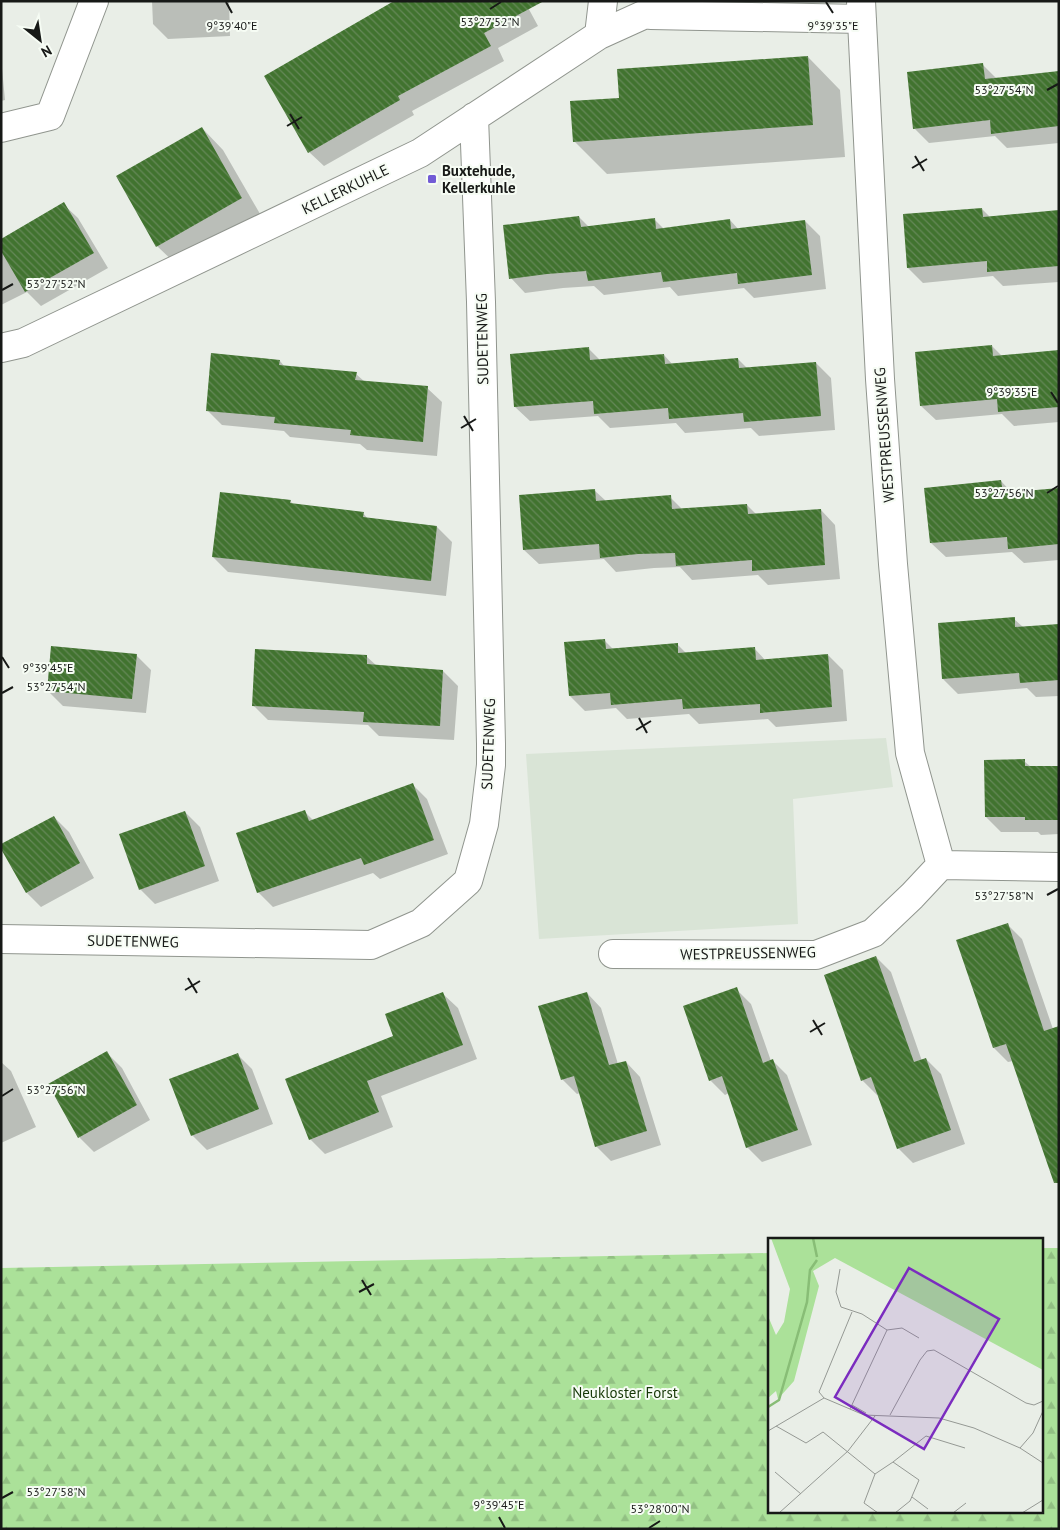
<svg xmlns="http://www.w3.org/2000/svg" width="1060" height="1530" font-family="'PT Sans',sans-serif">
<defs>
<pattern id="forest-firs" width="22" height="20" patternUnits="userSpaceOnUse" patternTransform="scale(1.25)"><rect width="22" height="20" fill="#abe199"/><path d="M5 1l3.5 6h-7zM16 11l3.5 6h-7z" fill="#92c083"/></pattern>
<pattern id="building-back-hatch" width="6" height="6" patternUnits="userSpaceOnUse" patternTransform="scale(1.25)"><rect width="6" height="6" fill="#41732f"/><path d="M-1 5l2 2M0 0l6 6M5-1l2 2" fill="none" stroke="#658858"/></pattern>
</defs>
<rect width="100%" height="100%" fill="#e9eee7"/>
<path fill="#d9e4d6" d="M 886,738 L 893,787 L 793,799 L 798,924 L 539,939 L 526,754 Z"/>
<path fill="url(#forest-firs)" d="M 1041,1248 L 1059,1248 L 1059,1529 L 1,1529 L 1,1268 L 769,1253 L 769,1511 L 1041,1511 Z"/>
<path fill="#0003" d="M 152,1 L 229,1 L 230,36 L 168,39 L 153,24 Z
M 525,2 L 538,26 L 498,48 L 504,61 L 412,111 L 414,115 L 324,166 L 309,152 Z
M 808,57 L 840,90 L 845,157 L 607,174 L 574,141 L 620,99 Z
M 1,58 L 5,100 L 1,101 Z
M 983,65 L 997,79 L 1059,72 L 1059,143 L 1007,148 L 995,136 L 929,143 L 914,128 Z
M 202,128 L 223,150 L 263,219 L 179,267 L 157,246 Z
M 63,204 L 78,218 L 108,268 L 41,306 L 27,292 L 1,305 L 1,240 Z
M 982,209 L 990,217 L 1059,213 L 1059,282 L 1003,286 L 993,276 L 923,283 L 908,268 L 904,216 Z
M 579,217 L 589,227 L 654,219 L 664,229 L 730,220 L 739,230 L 805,221 L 820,236 L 826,289 L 754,298 L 744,288 L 678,296 L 670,287 L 604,295 L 594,286 L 563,288 L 525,293 L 511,278 Z
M 992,346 L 1002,356 L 1059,351 L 1059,422 L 1014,426 L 1002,414 L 936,420 L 921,406 Z
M 588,348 L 600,360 L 664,355 L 673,365 L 738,359 L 748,369 L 816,363 L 831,378 L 835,430 L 759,436 L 751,428 L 685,433 L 676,423 L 610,428 L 598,416 L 530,421 L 515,407 Z
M 280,361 L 285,367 L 356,374 L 365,382 L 427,388 L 442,402 L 437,456 L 367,450 L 360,444 L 290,437 L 284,431 L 222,425 L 207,410 Z
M 1001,481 L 1013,494 L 1059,489 L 1059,560 L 1024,563 L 1012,552 L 946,557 L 931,543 Z
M 594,490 L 606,501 L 670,497 L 683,510 L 747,505 L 757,515 L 821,510 L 835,525 L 840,579 L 768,585 L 758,575 L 692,580 L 680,567 L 654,568 L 616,572 L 604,559 L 539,564 L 524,550 Z
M 290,501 L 294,505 L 363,513 L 368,519 L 437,527 L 452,542 L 446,596 L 228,572 L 213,557 Z
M 1014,619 L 1023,627 L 1059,625 L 1059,696 L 1036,697 L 1027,688 L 958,694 L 943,679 L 939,625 Z
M 604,640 L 614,650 L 677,644 L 687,654 L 754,648 L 766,661 L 828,655 L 843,670 L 847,721 L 776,727 L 768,719 L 699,724 L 689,714 L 627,719 L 616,708 L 585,711 L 570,696 Z
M 136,655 L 151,670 L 146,713 L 63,706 L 48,691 Z
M 366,656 L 377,666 L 443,671 L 458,686 L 454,740 L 379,736 L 368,725 L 268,720 L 253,705 Z
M 1024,761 L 1031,767 L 1059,767 L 1059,834 L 1041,835 L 1038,832 L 1001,832 L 986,817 Z
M 412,784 L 427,799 L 448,854 L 380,879 L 373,873 L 273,907 L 258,892 L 305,812 L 314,821 Z
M 185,812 L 200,827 L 219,881 L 155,904 L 140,889 Z
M 54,817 L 69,832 L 94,878 L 41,907 L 27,893 Z
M 1007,924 L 1022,939 L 1053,1029 L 1013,1061 L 1008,1062 L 994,1048 Z
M 876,957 L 891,972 L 922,1061 L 926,1059 L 941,1074 L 965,1144 L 913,1163 L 898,1148 L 879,1094 L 877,1095 L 862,1080 Z
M 736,989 L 751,1004 L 771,1061 L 773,1061 L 787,1075 L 812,1145 L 762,1162 L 747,1147 L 729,1093 L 725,1095 L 710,1080 Z
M 587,993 L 601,1008 L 618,1064 L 626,1062 L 640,1077 L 661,1145 L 611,1161 L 596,1146 L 580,1093 L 577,1094 L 562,1079 Z
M 443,994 L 458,1008 L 477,1059 L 381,1096 L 393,1127 L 325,1154 L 310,1139 L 395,1036 Z
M 107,1053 L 122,1068 L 150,1120 L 94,1152 L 79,1137 Z
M 237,1054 L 252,1069 L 273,1124 L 207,1150 L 192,1135 Z
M 1,1062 L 11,1071 L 36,1127 L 1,1143 Z"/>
<path fill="url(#building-back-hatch)" d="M 394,1 L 544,1 L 484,33 L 491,46 L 398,96 L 400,100 L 308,153 L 264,76 Z
M 808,56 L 813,125 L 573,142 L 570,101 L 619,98 L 617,69 Z
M 983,63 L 985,79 L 1059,71 L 1059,126 L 991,134 L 990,120 L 913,129 L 907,72 Z
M 202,127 L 242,198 L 156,247 L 116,176 Z
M 64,202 L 94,253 L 25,292 L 1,251 L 1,239 Z
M 982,208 L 983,217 L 1059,210 L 1059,266 L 987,272 L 987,261 L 907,268 L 903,214 Z
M 579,216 L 581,227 L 655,218 L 656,229 L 730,219 L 731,229 L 805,220 L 812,275 L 738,284 L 737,273 L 663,282 L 661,272 L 588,281 L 586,271 L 547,274 L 509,279 L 503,225 Z
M 992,345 L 993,356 L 1059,350 L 1059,407 L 998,412 L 997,399 L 920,406 L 915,352 Z
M 589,347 L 590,360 L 664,354 L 665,364 L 738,358 L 739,368 L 816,362 L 821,416 L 744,422 L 743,413 L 669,419 L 668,408 L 594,414 L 593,401 L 514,407 L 510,354 Z
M 211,353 L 280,360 L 279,365 L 357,372 L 355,380 L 428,386 L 423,442 L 350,435 L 351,430 L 274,423 L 275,417 L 206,411 Z
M 1001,480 L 1003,493 L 1059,488 L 1059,544 L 1008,549 L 1007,537 L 930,543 L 924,488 Z
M 595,489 L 596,501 L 671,495 L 672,509 L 747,504 L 748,514 L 821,509 L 825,565 L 752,571 L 752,560 L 676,566 L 675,553 L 638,554 L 600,558 L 599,544 L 523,550 L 519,495 Z
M 220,492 L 291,500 L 290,503 L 364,512 L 363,517 L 437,526 L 431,581 L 212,557 Z
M 1015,617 L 1015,627 L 1059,624 L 1059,680 L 1020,683 L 1019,673 L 942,679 L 938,623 Z
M 605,639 L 606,649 L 678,643 L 678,653 L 755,647 L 756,660 L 828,654 L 832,707 L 760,713 L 760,704 L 683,709 L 682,699 L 611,705 L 610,693 L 569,696 L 564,642 Z
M 51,646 L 137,654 L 132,699 L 47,691 Z
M 255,649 L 367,655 L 367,664 L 443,670 L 440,726 L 363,722 L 364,712 L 252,706 Z
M 1025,759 L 1025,766 L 1059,766 L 1059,820 L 1025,820 L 1025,817 L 985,817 L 984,760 Z
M 413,783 L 434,840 L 364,865 L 361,858 L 257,893 L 236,833 L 305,810 L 309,821 Z
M 185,811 L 205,866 L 139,890 L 119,834 Z
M 54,816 L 80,863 L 26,893 L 1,849 L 1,844 Z
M 1008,923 L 1044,1031 L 1059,1026 L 1059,1183 L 1054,1183 L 1006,1044 L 993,1048 L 956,940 Z
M 876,956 L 914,1062 L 926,1058 L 951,1130 L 897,1149 L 871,1077 L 861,1081 L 824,975 Z
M 737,987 L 763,1063 L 773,1059 L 798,1130 L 746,1148 L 722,1076 L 709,1081 L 683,1006 Z
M 443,992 L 463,1045 L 367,1081 L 379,1112 L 309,1140 L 285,1079 L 393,1036 L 385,1014 Z
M 587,992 L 609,1065 L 626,1061 L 647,1131 L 595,1147 L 574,1076 L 561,1080 L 538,1006 Z
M 107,1051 L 137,1105 L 78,1138 L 48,1084 Z
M 238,1053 L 259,1109 L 191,1136 L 169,1079 Z"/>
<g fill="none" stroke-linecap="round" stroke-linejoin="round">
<defs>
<path id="street" d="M 651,15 L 862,19
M 599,35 L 603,1
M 1,128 L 50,116 L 94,1
M 1,348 L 23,343 L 420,153 L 599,35 L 674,1
M 941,865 L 1059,867
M 1,939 L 371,945 L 421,923 L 468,881 L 484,824 L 491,765 L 491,744 L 481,302 L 474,117
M 613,954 L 816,955 L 873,933 L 912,896 L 941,865 L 910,753 L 907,720 L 893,564 L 880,379 L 861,1"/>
</defs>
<use href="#street" stroke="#90958e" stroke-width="30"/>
<use href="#street" stroke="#fff" stroke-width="28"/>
</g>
<path fill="none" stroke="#171917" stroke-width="2" d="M 226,2 L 232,13M 826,2 L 833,13M 490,9 L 501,2M 1047,90 L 1058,84M 290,114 L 299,129M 287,126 L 302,117M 915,156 L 924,171M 912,168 L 927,159M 2,290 L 13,284M 1051,392 L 1058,403M 464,416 L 473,431M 461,428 L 476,419M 1047,493 L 1058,486M 2,657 L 9,668M 2,693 L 13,687M 639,718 L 647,733M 636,730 L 651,721M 1047,895 L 1058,889M 188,978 L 197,993M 185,990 L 200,981M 813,1020 L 822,1035M 810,1032 L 825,1023M 2,1096 L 13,1089M 362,1280 L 371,1295M 359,1292 L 374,1284M 2,1498 L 13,1492M 499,1517 L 505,1528M 649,1528 L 660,1521"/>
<rect fill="#725bd5" stroke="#f6fcf4" stroke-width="2" x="427" y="174" width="10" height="10" rx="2.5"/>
<g text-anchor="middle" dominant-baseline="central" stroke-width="4" stroke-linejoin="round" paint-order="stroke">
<g font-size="15" font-weight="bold" fill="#171917" stroke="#f6fcf4" text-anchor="start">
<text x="442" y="170">Buxtehude,<tspan x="442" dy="17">Kellerkuhle</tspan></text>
</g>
<g font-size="15" fill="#171917" stroke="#f6fcf4">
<text transform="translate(345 189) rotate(-26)">KELLERKUHLE</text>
<text transform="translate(482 339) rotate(-91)">SUDETENWEG</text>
<text transform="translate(884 435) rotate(-94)">WESTPREUSSENWEG</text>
<text transform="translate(488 744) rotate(-88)">SUDETENWEG</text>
<text transform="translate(133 941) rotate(1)">SUDETENWEG</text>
<text transform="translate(748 953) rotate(-1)">WESTPREUSSENWEG</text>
</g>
<g font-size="15" fill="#163806" stroke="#f6fcf4">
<text x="625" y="1392">Neukloster Forst</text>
</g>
</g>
<g transform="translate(768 1238)">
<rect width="275" height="275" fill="#e9eee7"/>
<path d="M 3,0 L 275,0 L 275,132 L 67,20 L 45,33 L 51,48 L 26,143 L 10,161 L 8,153 L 0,160 L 0,78 L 8,97 L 16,84 L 22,51 Z" fill="#abe199"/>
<path fill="none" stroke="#88bd76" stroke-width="2.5" d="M 45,0 L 49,19M 0,169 L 11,162 L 39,64 L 42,32 L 49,22"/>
<path fill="none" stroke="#959994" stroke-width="1" d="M 72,31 L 68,54 L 73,69 L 94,76 L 119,92M 84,74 L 51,154 L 56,160 L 96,177 L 171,180 L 206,190 L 252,210 L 275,225M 84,167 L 98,175M 82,171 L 119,92 L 134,90 L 151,100M 122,177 L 152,122 L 159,113 L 166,112 L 258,165 L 266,167 L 275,163M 8,188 L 38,205 L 55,194 L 107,236M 0,193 L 56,160M 252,210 L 265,195 L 275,173M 125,224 L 158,198 L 197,210M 7,234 L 33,256M 144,259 L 160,271M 11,275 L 80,213 L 107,178M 110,275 L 96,265 L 107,236 L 125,224 L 151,242 L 142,263 L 127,275M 185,275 L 198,265M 254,275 L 275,262"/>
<path fill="#7b2cbf" fill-opacity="0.15" stroke="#7b2cbf" stroke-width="2.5" d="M 141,30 L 231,81 L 156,211 L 67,159 Z"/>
<rect width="275" height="275" fill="none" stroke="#171917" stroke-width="2.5"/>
</g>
<g font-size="12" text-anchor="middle" fill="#171917" stroke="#f6fcf4" stroke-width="4" stroke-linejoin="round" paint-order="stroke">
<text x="490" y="26">53°27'52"N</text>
<text x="232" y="30">9°39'40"E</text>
<text x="833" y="30">9°39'35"E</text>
<text x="1004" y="94">53°27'54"N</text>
<text x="56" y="288">53°27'52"N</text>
<text x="1012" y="396">9°39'35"E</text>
<text x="1004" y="497">53°27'56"N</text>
<text x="48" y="672">9°39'45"E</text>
<text x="56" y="691">53°27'54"N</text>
<text x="1004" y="900">53°27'58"N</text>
<text x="56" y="1094">53°27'56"N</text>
<text x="56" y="1496">53°27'58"N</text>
<text x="499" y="1509">9°39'45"E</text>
<text x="660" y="1513">53°28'00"N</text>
</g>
<rect width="1060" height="1530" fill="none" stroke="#171917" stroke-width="5"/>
<g transform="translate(40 40) rotate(150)" stroke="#f6fcf4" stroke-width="4" paint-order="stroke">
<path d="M0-4L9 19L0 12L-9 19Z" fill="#171917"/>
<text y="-8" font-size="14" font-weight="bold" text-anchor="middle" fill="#171917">N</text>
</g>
</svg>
